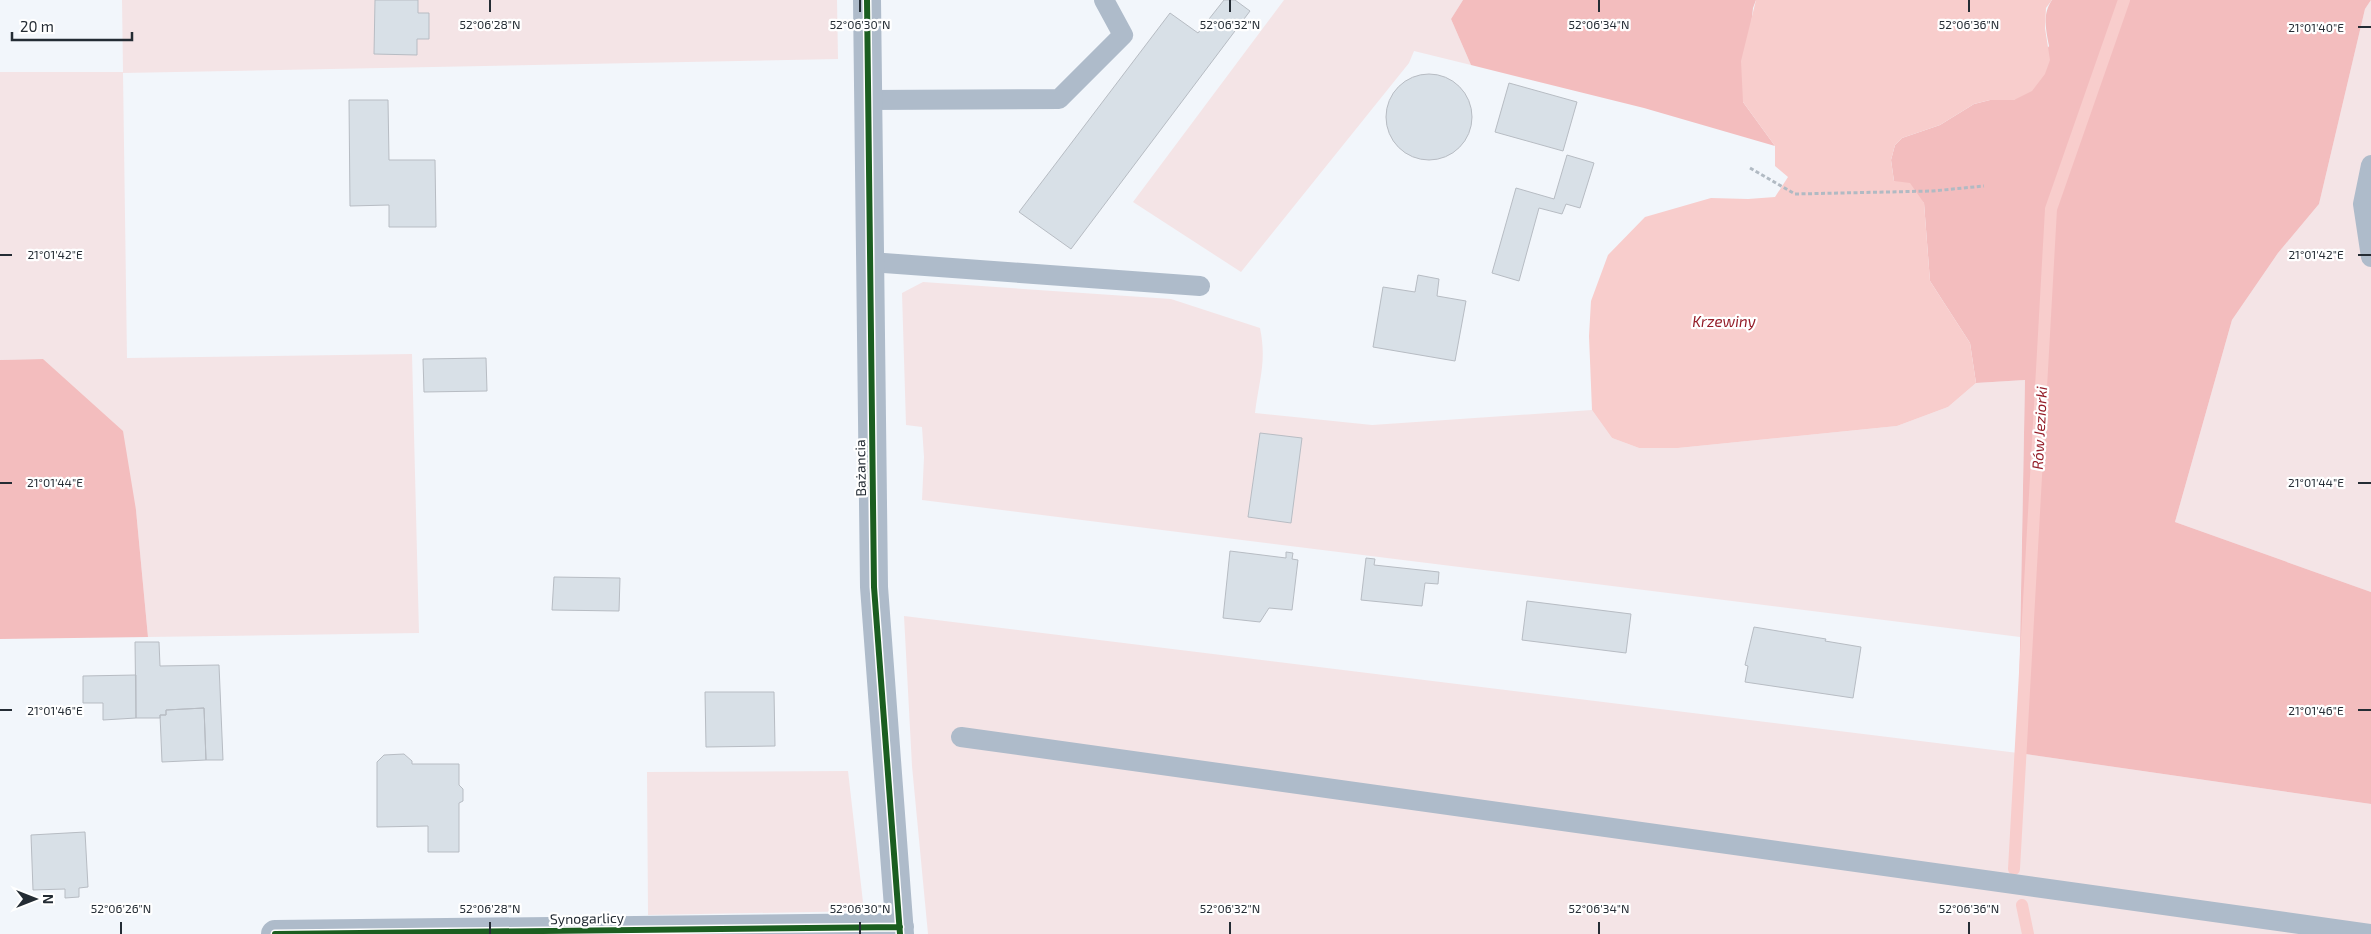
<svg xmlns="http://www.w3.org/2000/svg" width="2371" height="934" font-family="'Exo 2',sans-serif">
<rect width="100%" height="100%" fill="#f2f6fb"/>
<path fill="#f4e4e6" d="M 122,0 L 837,0 L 838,59 L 123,73 L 127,358 L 412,354 L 419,633 L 148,637 L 136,510 L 43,359 L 0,360 L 0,72 L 123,72 Z
M 1284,0 L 1463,0 L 1451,19 L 1471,65 L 1414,51 L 1409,63 L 1241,272 L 1133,202 Z
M 2371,0 L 2371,592 L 2175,522 L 2232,320 L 2278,253 L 2319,204 L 2365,9 Z
M 923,282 L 1171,299 L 1260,328 C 1267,362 1259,380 1255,413 L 1372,425 L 1592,410 L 1612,438 L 1639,448 L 1678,448 L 1897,426 L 1948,407 L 1976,383 L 2025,380 L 2020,637 L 922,500 L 924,457 L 922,427 L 906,425 L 902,293 Z
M 904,616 L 2018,753 L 2371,804 L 2371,934 L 928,934 L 912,766 Z
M 848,771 L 864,911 L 648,915 L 647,772 Z"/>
<path fill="#f3bdbe" d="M 1463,0 L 1756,0 L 1753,8 L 1743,102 L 1775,146 L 1644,108 L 1471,65 L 1451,19 Z
M 2052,0 L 2371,0 L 2365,9 L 2319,204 L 2278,253 L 2232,320 L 2175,522 L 2371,592 L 2371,804 L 2018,753 L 2025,380 L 1976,383 L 1970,343 L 1930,281 L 1924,203 L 1894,181 L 1891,160 L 1895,145 L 1902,138 L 1940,125 L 1974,104 L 1990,100 L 2014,100 L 2049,46 C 2046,30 2042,14 2052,0 Z
M 43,359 L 123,431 L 136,510 L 148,637 L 0,639 L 0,360 Z"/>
<path fill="#f8cdcc" d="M 1756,0 L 2052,0 L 2046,8 L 2045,28 L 2050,60 L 2045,74 L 2032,91 L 2014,100 L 1990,100 L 1974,104 L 1940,125 L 1902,138 L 1895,145 L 1891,160 L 1894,181 L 1910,183 L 1924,203 L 1930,281 L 1970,343 L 1976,383 L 1948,407 L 1897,426 L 1678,448 L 1639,448 L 1612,438 L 1592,410 L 1589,336 L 1591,301 L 1608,255 L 1645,217 L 1711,198 L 1748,199 L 1775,197 L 1788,177 L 1775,166 L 1775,146 L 1743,102 L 1741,61 Z"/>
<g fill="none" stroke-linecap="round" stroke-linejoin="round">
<path stroke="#f8cdcc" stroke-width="12" d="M 2014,869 L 2051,209 L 2124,0
M 2022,905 L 2028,934"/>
</g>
<path fill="#d8e0e7" stroke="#b7bcc3" d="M 375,0 L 418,0 L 418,13 L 429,13 L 429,39 L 417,39 L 417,55 L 374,54 Z
M 1224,0 L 1235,0 L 1250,11 L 1071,249 L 1019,212 L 1170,13 L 1198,33 Z
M1386 117a43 43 0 1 1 86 0a43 43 0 1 1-86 0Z
M 1509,83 L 1577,102 L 1563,151 L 1495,132 Z
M 349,100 L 388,100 L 389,160 L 435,160 L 436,227 L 389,227 L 389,205 L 350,206 Z
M 1567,155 L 1594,163 L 1580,208 L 1566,204 L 1562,214 L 1539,208 L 1519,281 L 1492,273 L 1516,188 L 1554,199 Z
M 1418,275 L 1439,279 L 1437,296 L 1466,301 L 1455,361 L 1373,347 L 1383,287 L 1415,292 Z
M 486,358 L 487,391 L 424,392 L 423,359 Z
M 1260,433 L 1302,438 L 1291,523 L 1248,517 Z
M 1230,551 L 1286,558 L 1286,552 L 1293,553 L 1292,559 L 1298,560 L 1292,610 L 1269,608 L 1260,622 L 1223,618 Z
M 1366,558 L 1375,559 L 1374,565 L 1439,572 L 1438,584 L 1425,583 L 1422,606 L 1361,600 Z
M 554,577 L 620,578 L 619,611 L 552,610 Z
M 1527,601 L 1631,614 L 1626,653 L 1522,640 Z
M 1754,627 L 1826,639 L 1825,641 L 1861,647 L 1853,698 L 1745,682 L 1748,666 L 1745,665 Z
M 135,642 L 159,642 L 160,666 L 219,665 L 223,760 L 206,760 L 204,708 L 166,710 L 166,715 L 160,715 L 160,718 L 136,718 Z
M 136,675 L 136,718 L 103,720 L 103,703 L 83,703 L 83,676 Z
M 705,692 L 774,692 L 775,746 L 706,747 Z
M 204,708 L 206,760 L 162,762 L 160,715 L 166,715 L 166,710 Z
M 404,754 L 412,761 L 412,764 L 459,764 L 459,785 L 463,789 L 463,801 L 459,803 L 459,852 L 428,852 L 428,826 L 377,827 L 377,762 L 384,755 Z
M 85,832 L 88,887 L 79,888 L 79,897 L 65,898 L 65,889 L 33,890 L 31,835 Z"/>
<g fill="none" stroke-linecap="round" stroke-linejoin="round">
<path stroke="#b1bac3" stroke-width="3" stroke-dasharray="4 2.5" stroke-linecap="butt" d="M 1750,168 L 1795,194 L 1933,191 L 1984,186"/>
<path stroke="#aebbca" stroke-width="20" d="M 868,100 L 1059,99 L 1123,35 L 1104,0
M 2371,165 L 2363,204 L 2371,257
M 870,262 L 1200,286
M 961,737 L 2371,934"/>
<path stroke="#aebbca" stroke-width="28" d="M 867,0 L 874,587 L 900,934
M 275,934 L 900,927"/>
<defs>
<path id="cycleway" d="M 867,0 L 874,587 L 900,934
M 275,934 L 900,927"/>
</defs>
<use href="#cycleway" stroke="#fff" stroke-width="9"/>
<use href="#cycleway" stroke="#1b5e20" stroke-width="6"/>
</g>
<path fill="none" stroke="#242c34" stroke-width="2" d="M 490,0 L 490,12M 860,0 L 860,12M 1230,0 L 1230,12M 1599,0 L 1599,12M 1969,0 L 1969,12M 2358,27 L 2371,27M 0,255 L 12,255M 2358,255 L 2371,255M 0,483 L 12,483M 2358,483 L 2371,483M 0,710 L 12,710M 2358,710 L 2371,710M 121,922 L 121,934M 490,922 L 490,934M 860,922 L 860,934M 1230,922 L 1230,934M 1599,922 L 1599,934M 1969,922 L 1969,934"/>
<g text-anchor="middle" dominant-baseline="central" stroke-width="4.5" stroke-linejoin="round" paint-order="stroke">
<g font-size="14" fill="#242c34" stroke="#fff">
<text transform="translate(860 468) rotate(-91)">Bażancia</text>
<text transform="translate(587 918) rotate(-1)">Synogarlicy</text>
</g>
<g font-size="15" font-style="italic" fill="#941d28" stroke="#fff">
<text x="1724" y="321">Krzewiny</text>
<text transform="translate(2039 428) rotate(-87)">Rów Jeziorki</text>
</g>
</g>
<g font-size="12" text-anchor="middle" fill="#242c34" stroke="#fff" stroke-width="4.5" stroke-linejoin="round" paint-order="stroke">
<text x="490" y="29">52°06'28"N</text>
<text x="860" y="29">52°06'30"N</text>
<text x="1230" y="29">52°06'32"N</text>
<text x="1599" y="29">52°06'34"N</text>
<text x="1969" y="29">52°06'36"N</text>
<text x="2316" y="32">21°01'40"E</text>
<text x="2316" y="259">21°01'42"E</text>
<text x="55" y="259">21°01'42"E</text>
<text x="2316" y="487">21°01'44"E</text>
<text x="55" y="487">21°01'44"E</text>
<text x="2316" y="715">21°01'46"E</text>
<text x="55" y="715">21°01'46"E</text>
<text x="121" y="913">52°06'26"N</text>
<text x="490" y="913">52°06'28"N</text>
<text x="860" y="913">52°06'30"N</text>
<text x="1230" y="913">52°06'32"N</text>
<text x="1599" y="913">52°06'34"N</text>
<text x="1969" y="913">52°06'36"N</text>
</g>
<g transform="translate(35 899) rotate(90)" stroke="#ffffff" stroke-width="4" paint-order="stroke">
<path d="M0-4L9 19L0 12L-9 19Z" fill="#242c34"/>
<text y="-8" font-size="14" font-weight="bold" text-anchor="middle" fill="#242c34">N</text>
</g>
<path d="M12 32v8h120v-8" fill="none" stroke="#242c34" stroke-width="2.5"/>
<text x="20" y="32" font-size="15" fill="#242c34" stroke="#ffffff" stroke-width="4" paint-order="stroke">20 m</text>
</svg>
